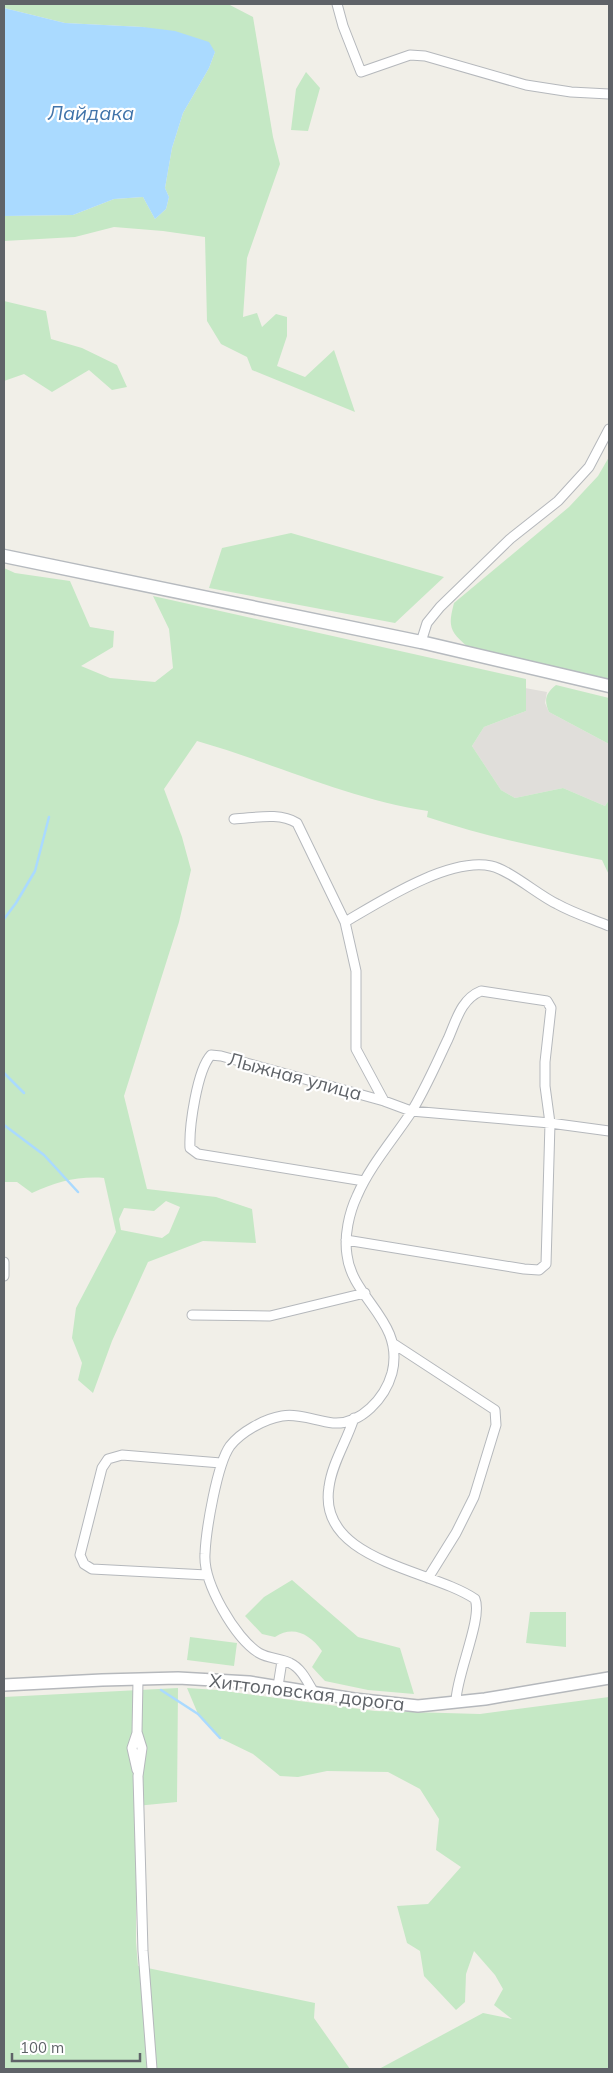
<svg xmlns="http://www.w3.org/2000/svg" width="613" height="2073" font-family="Mulish,sans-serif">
<rect width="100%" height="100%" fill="#f1efe8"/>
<path fill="#e0deda" d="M 525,688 L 547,692 L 545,703 L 549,712 L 609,744 L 609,800 L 605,806 L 563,788 L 515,798 L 501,790 L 472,746 L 484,727 L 526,711 Z"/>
<path fill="#c5e8c5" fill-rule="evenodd" d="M 4,4 L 228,4 L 253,17 L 273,137 L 280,164 L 247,258 L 243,317 L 257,313 L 262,327 L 276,314 L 287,317 L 287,336 L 277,366 L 305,377 L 334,350 L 355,412 L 252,370 L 247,357 L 221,344 L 207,321 L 205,237 L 163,231 L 114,227 L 75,237 L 4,241 L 4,216 L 73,215 L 114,199 L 143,197 L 155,219 L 166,209 L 169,197 L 165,188 L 172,148 L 183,113 L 209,68 L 215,52 L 143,27 L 65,23 L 4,8 Z
M 306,72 L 320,88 L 308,131 L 291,130 L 296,89 Z
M 4,301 L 46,311 L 51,339 L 82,348 L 117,365 L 127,387 L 112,390 L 89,370 L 52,392 L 24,374 L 4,381 Z
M 609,457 L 609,679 L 468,647 C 449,631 448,626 454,603 L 569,507 L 598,476 Z
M 291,533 L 444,577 L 395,623 L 209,588 L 222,548 Z
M 4,568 L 15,573 L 70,581 L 90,627 L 114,631 L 113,647 L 81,666 L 110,678 L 155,682 L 173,668 L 169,629 L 153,596 L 526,679 L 526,711 L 484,727 L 472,746 L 501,790 L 515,798 L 563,788 L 605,806 L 609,800 L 609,875 L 602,860 C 541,848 487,837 427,817 L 428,811 C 348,799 274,763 197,741 L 164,789 L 182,837 L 191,870 L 179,922 L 124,1096 L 147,1189 L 216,1197 L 252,1209 L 256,1243 L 203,1241 L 148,1262 L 112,1341 L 93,1393 L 78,1380 L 82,1363 L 72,1338 L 76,1308 L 116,1232 L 104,1178 C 78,1176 56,1182 32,1193 L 17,1182 L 4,1182 ZM 166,1201 L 180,1207 L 169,1233 L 162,1238 L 121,1230 L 119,1219 L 124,1208 L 154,1211 Z
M 556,685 L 609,698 L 609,744 L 549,712 C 544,700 545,694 556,685 Z
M 292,1580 L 358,1637 L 400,1648 L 414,1694 L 368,1690 L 325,1681 L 312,1667 L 322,1651 C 310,1634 293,1625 275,1637 L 262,1634 L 245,1616 L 264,1597 Z
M 530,1612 L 566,1612 L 566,1647 L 526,1643 Z
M 190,1637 L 237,1643 L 234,1666 L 187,1660 Z
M 178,1688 L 177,1802 L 136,1806 L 136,1942 L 138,1966 L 315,2003 L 314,2018 L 350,2069 L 4,2069 L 4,1697 Z
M 187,1688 L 217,1690 L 375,1711 L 480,1714 L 609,1697 L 609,2069 L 379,2069 L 483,2013 L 512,2019 L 494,2005 L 503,1989 L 495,1975 L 474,1951 L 466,1974 L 465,2002 L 456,2010 L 424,1976 L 420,1951 L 407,1943 L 397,1906 L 428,1904 L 461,1867 L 436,1850 L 439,1819 L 420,1789 L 388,1772 L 327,1771 L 298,1777 L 280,1776 L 253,1754 L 220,1738 L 198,1714 Z"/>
<path fill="#aadaff" d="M 4,8 L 65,23 L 143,27 L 175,31 L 209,42 L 215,52 L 209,68 L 183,113 L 172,148 L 165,188 L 169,197 L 166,209 L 155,219 L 143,197 L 114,199 L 73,215 L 4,216 Z"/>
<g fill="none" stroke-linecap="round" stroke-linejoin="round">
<path stroke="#aadaff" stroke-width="2.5" d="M 4,919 L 16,903 L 35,871 L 49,817
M 4,1073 L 24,1093
M 4,1125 L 44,1155 L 78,1192
M 161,1690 L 198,1714 L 220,1738"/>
<defs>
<path id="minor" d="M 337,4 L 343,26 L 361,72 L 410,55 L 425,56 L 526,85 L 571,92 L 609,94
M 421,642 L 427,623 L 440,607 L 510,539 L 558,501 L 589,467 L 609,429
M 234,819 C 255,818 279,812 297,823 L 345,922 L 356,971 L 356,1049 L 384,1101
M 345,922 C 381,901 449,857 491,866 C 510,870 538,895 557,904 C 573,913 592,919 609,926
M 364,1181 L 198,1154 L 190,1148 C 189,1127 197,1070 211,1055 L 221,1056 L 384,1101 L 411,1111 L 550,1123 L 609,1131
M 4,1262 L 4,1276
M 192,1315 L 270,1316 L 365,1293
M 394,1344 L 495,1410 L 496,1425 L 474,1497 L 456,1533 L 428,1578
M 354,1418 C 347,1441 332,1463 329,1487 C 317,1561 431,1569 475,1599 C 483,1618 456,1676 456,1701
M 207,1575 L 92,1569 L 84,1564 L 80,1555 L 102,1468 L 108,1459 L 122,1455 L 221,1463
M 138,1680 L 137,1732 L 142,1748 L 138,1776 L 143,1951 L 152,2069
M 278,1686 L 282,1661
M 313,1691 C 307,1681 301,1668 290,1663 C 281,1658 269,1659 259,1653 C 235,1638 203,1583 205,1554 C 206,1530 217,1464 230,1446 C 241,1432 264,1419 282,1416 C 298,1413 316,1421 333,1423 C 361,1425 385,1398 392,1373 C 405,1321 352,1299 347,1255 C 344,1236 349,1213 357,1196 C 370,1166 392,1141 410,1114 C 425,1090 436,1064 448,1039 C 456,1021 461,999 481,991 L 547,1001 L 551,1008 L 545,1062 L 545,1086 L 550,1123 L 546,1264 L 539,1270 L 524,1269 L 346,1240
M 137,1770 L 132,1748 L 137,1733"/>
<path id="tertiary" d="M 4,1685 L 102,1680 L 178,1678 L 249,1682 L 354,1699 L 418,1706 L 485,1699 L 609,1678"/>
<path id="secondary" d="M 4,556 L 421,642 L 609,686"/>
</defs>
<use href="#minor" stroke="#b5b8bc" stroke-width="11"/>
<use href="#tertiary" stroke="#b5b8bc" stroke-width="14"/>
<use href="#secondary" stroke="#b6babf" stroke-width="15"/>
<use href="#minor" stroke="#fff" stroke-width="9"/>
<use href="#tertiary" stroke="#fff" stroke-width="11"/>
<use href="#secondary" stroke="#fff" stroke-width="12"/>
</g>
<g text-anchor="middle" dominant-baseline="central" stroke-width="4.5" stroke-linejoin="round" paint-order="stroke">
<g font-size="19" fill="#5f6368" stroke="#fff">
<text transform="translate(295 1076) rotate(15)">Лыжная улица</text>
<text transform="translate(307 1692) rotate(7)">Хиттоловская дорога</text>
</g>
<g font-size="20" font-style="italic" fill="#4174aa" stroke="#fff">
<text x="91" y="112">Лайдака</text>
</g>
</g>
<rect width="613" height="2073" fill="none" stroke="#5f6368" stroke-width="10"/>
<path d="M12 2053v8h128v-8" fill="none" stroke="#5f6368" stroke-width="2.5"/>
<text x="20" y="2053" font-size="15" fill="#5f6368" stroke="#ffffff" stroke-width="4" paint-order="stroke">100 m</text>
</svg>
